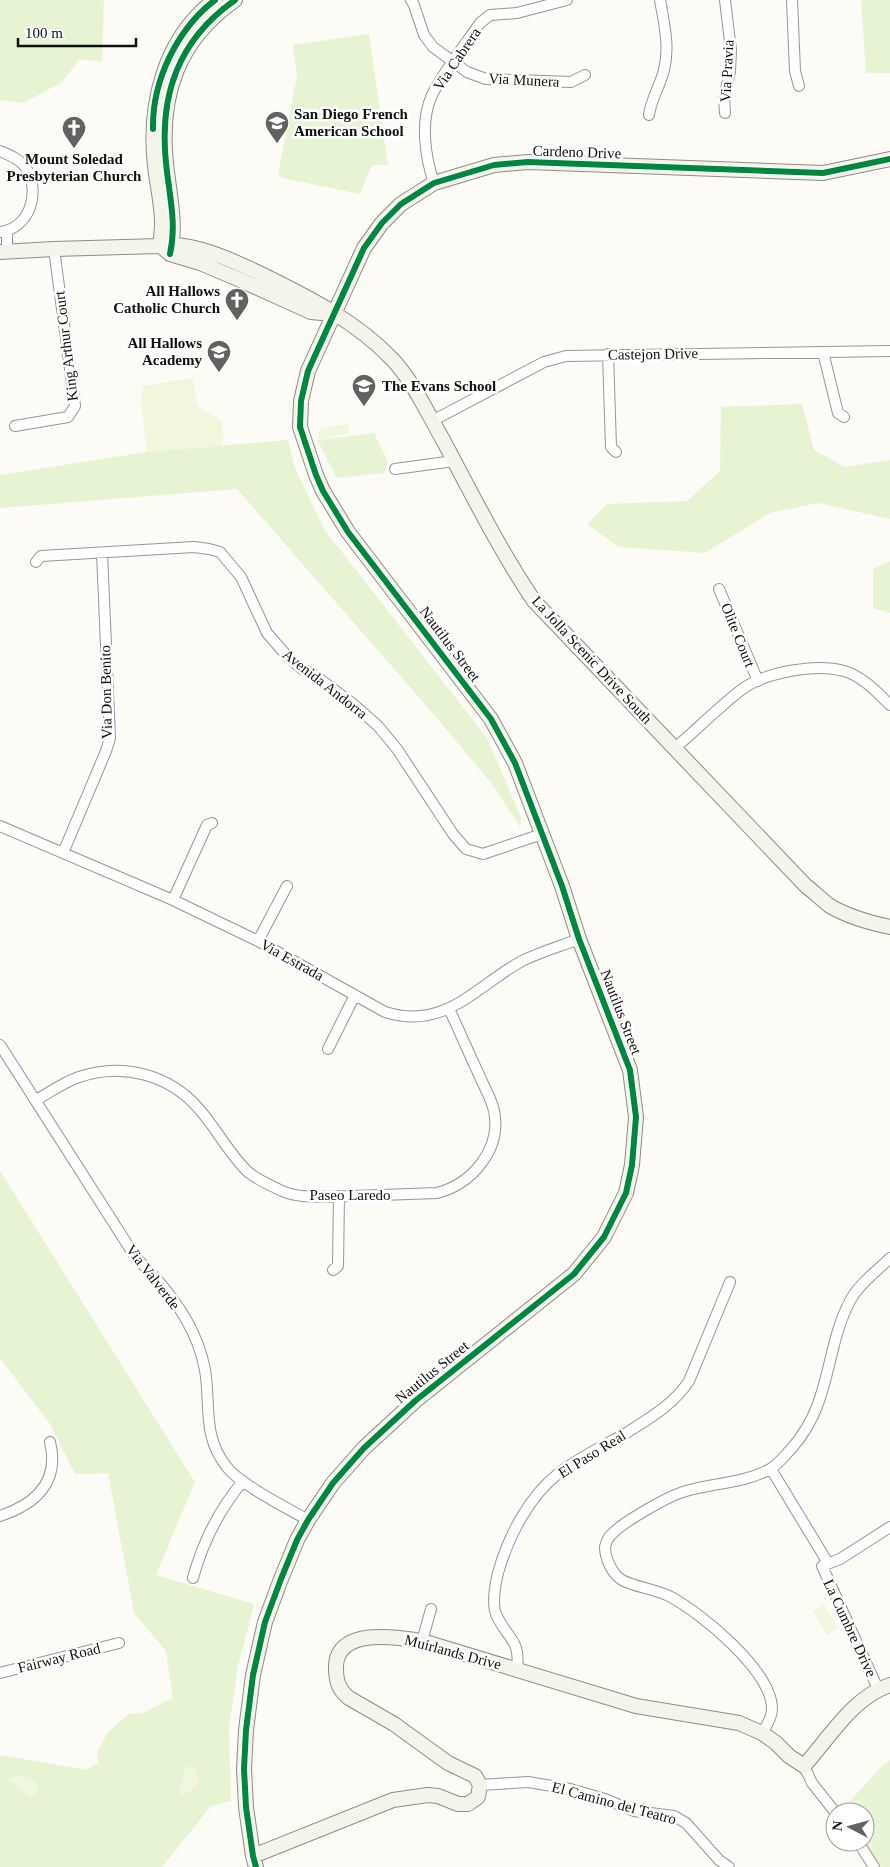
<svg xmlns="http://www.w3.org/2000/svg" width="890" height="1867" font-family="'Times New Roman',serif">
<rect width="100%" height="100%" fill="#fcfbf5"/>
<path fill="#e6f4d3" d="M 0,0 L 104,0 L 102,62 L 80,59 L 62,82 L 24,103 L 0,100 Z
M 861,0 L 890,0 L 890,73 L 866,73 Z
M 369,34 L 388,165 L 372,165 L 360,194 L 282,178 L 278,174 L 297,76 L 293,45 Z
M 802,404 L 814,450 L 845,467 L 890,460 L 890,519 L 818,503 L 770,513 L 705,553 L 619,547 L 587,524 L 607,504 L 687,501 L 720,471 L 721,407 Z
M 374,433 L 388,462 L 384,473 L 337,478 L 317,440 Z
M 288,440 L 295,468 L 324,529 L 487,738 L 521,817 L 520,827 L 492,784 L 430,710 L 237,489 L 0,508 L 0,475 L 147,452 Z
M 890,561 L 890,613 L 873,608 L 873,569 Z
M 0,1171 L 195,1482 L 156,1575 L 254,1604 L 238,1667 L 229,1726 L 231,1801 L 211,1806 L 162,1867 L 0,1867 L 0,1755 L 87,1770 L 99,1762 L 97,1752 L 108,1732 L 129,1714 L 143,1713 L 173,1698 L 166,1651 L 134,1613 L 108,1473 L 75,1474 L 50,1424 L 0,1358 Z
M 890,1760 L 890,1867 L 881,1867 L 864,1842 L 865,1812 L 841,1811 L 882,1766 Z"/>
<path fill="#f0f7dd" d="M 193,378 L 197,406 L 222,421 L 223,446 L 147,452 L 141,400 L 143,386 Z
M 348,424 L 350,434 L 319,439 L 319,429 Z
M 824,1604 L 838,1628 L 827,1635 L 813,1611 Z
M 186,1766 C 195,1765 196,1771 199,1778 L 194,1788 L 181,1796 L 178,1791 L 181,1784 L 182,1778 Z
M 19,1776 C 30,1778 40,1780 37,1794 L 30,1797 L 8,1781 L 11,1777 Z"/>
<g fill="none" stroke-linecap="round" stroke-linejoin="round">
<defs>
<path id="street" d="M 411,0 L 414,5 L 424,35 L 433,47 L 467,72 L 486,79 L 571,82 L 585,75
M 725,0 L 731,50 L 730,72 L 724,98 L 725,113
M 792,0 L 795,71 L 799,86
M 649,115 C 651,99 660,86 664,70 C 670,47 664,23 660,0
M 0,151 C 9,155 20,159 26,168 C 41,192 30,228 0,232
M 434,183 C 425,157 420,121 432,95 C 444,71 464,46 480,23 L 490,15 L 517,13 L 567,0
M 7,231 L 7,252
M 823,352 L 838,413 L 844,417
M 608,354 L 611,447 L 616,452
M 432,421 L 544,362 L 566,356 L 890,351
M 15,426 L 68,417 L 75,406 L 54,249
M 395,469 L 454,461
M 36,562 L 41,556 L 194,547 L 209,549 L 220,552 L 241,577 L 267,633 L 287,656 L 302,669 L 313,674 L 352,703 L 378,726 L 397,749 L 453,834 L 466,849 L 483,854 L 542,834
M 719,589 L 758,681
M 675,748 C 697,729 718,708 741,690 C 765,672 816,663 844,671 C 862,676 877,692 890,705
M 0,826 L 173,900 L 258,941 L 385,1012 C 445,1031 476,986 522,961 C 540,952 561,946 579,939
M 63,853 L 106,751 L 110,738 L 102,553
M 173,900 L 207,825 L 212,823
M 258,941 L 287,886
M 0,1045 L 136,1258 C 168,1288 197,1326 205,1370 C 211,1405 202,1435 226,1466 C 239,1484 287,1508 308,1520
M 328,1049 L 355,995
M 36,1100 C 49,1093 64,1082 79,1077 C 123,1062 170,1075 199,1109 C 216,1128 228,1152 246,1170 C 255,1179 270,1185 282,1191 C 303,1200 331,1196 353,1196 C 381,1195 409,1194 437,1193 C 472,1184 502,1149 494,1111 C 492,1100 485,1089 481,1079 C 470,1056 460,1032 449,1009
M 333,1270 L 338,1266 L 339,1196
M 771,1469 L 828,1563
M 0,1516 C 36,1504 60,1482 50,1442
M 193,1578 C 203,1541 219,1510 243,1481
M 422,1641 L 431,1609
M 517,1669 C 521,1639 506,1638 496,1614 C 492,1604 495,1584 498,1573 C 508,1537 529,1496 559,1473 C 580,1457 605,1445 628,1432 C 651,1417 673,1405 689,1381 L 730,1282
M 0,1673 L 119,1643
M 878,1689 L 822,1566 L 840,1559 L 890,1527
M 762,1733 C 766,1727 772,1716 772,1709 C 772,1671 702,1614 671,1597 C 656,1589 634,1587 622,1580 C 612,1574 605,1558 605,1547 C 606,1543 608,1537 612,1534 C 623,1522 670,1495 686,1491 C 714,1483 745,1483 770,1469 C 779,1464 785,1455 792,1448 C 833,1401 824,1349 851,1299 C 860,1283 877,1271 890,1258
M 804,1766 L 812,1783 L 835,1812
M 480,1785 L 528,1782 L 570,1789 L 605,1799 L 634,1811 L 674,1816 L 686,1823 L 719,1860 L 729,1867
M 858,1842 L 874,1867"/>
<path id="secondary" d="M 160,246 C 161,238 162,230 162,223 C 162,204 157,185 155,166 C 148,105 164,38 215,0
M 163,248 L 170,254 L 200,263 L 238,279 L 311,312 L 332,314
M 0,252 L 54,249 L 160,246 C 190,240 234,261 261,274 C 308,297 356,321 393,360 C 414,383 427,412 443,440 C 472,494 499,549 534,601 L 806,886 C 814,892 822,900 830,906 C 847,916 871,923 890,927
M 170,254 C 177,223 169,194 166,163 C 159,95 178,40 235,0
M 253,1856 L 393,1800 L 428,1795 L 438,1796 L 458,1804 L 468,1804 L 478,1797 L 480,1785 L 475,1776 L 448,1763 L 394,1724 L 349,1698 C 338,1689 336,1681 336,1667 C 336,1627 397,1637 422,1641 L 636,1706 L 739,1723 L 762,1733 L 776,1743 L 789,1756 L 804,1766 C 829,1738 853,1697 890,1685
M 256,1867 L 253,1856 L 246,1807 L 244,1769 L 246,1730 L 253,1675 L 265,1622 L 281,1579 L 297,1540 L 308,1520 L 333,1483 L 364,1448 L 415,1401 L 574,1274 L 604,1237 L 626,1193 L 632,1165 L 636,1117 L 630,1070 L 579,939 L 562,886 L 515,763 L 491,719 L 348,532 L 323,491 L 316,475 L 300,427 L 301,401 L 308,371 L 364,248 L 382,223 L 401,204 L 434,183 L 494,165 L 528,162 L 823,173 L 890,159"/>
</defs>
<use href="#street" stroke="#969693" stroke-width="12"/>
<use href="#secondary" stroke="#8d8c8a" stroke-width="16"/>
<use href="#street" stroke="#fffefe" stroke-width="10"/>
<use href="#secondary" stroke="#f5f4eb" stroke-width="14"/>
<defs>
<path id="cycleway" d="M 153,129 C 152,81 177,29 215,0
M 170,254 C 177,223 169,194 166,163 C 159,95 178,40 235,0
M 256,1867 L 253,1856 L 246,1807 L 244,1769 L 246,1730 L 253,1675 L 265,1622 L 281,1579 L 297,1540 L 308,1520 L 333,1483 L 364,1448 L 415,1401 L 574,1274 L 604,1237 L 626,1193 L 632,1165 L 636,1117 L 630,1070 L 579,939 L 562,886 L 515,763 L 491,719 L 348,532 L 323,491 L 316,475 L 300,427 L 301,401 L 308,371 L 364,248 L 382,223 L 401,204 L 434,183 L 494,165 L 528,162 L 823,173 L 890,159"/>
</defs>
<use href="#cycleway" stroke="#fff" stroke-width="9"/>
<use href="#cycleway" stroke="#00873e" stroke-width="6"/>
</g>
<defs>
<symbol id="school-pin" viewBox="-11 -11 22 30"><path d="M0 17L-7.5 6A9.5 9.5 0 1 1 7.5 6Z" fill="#636260" stroke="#fff"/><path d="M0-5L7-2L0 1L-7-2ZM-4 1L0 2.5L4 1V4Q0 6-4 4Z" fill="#fff"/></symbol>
<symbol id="church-pin" viewBox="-11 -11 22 30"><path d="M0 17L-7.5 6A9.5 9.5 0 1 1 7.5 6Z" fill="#636260" stroke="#fff"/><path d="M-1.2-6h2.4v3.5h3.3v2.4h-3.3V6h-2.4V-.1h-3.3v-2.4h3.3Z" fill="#fff"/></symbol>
</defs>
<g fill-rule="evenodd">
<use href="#school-pin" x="263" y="109" width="28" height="38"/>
<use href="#church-pin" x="60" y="114" width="28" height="38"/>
<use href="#church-pin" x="223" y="286" width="28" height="38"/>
<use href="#school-pin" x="205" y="338" width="28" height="38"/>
<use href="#school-pin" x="350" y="372" width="28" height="38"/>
</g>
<g text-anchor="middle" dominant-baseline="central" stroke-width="5" stroke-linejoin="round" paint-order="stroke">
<g font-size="15" fill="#101010" stroke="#fff">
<text transform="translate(457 59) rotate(-56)">Via Cabrera</text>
<text transform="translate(727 71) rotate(-87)">Via Pravia</text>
<text transform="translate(524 80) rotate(3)">Via Munera</text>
<text transform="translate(577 152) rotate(2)">Cardeno Drive</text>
<text transform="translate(66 346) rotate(-97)">King Arthur Court</text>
<text transform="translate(653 354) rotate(-1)">Castejon Drive</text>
<text transform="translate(738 635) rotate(68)">Olite Court</text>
<text transform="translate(450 644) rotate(53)">Nautilus Street</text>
<text transform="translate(592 660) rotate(47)">La Jolla Scenic Drive South</text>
<text transform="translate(325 684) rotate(38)">Avenida Andorra</text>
<text transform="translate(106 692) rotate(-91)">Via Don Benito</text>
<text transform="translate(292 960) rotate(29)">Via Estrada</text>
<text transform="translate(621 1012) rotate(69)">Nautilus Street</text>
<text x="350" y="1195">Paseo Laredo</text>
<text transform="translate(153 1277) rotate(52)">Via Valverde</text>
<text transform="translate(432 1372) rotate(-39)">Nautilus Street</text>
<text transform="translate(592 1454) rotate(-32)">El Paso Real</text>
<text transform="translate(850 1628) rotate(65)">La Cumbre Drive</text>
<text transform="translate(453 1652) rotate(15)">Muirlands Drive</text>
<text transform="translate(59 1658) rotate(-14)">Fairway Road</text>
<text transform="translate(614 1803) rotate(15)">El Camino del Teatro</text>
</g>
<g font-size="15" font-weight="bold" fill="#101010" stroke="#fff" text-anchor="start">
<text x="294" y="114">San Diego French<tspan x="294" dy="17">American School</tspan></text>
<text x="74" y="159" text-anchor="middle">Mount Soledad<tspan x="74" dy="17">Presbyterian Church</tspan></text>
<text x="220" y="291" text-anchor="end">All Hallows<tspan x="220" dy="17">Catholic Church</tspan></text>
<text x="202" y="343" text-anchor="end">All Hallows<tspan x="202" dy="17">Academy</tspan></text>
<text x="382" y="386">The Evans School</text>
</g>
</g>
<g transform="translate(850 1827) rotate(276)"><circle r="24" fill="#ffffff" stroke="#9f9f9f"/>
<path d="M0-4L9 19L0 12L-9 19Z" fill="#636260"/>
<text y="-8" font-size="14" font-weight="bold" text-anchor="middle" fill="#101010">N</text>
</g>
<path d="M18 38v8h118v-8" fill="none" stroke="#101010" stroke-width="2.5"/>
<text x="25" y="38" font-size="15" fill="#101010" stroke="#ffffff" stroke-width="4" paint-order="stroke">100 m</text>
</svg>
